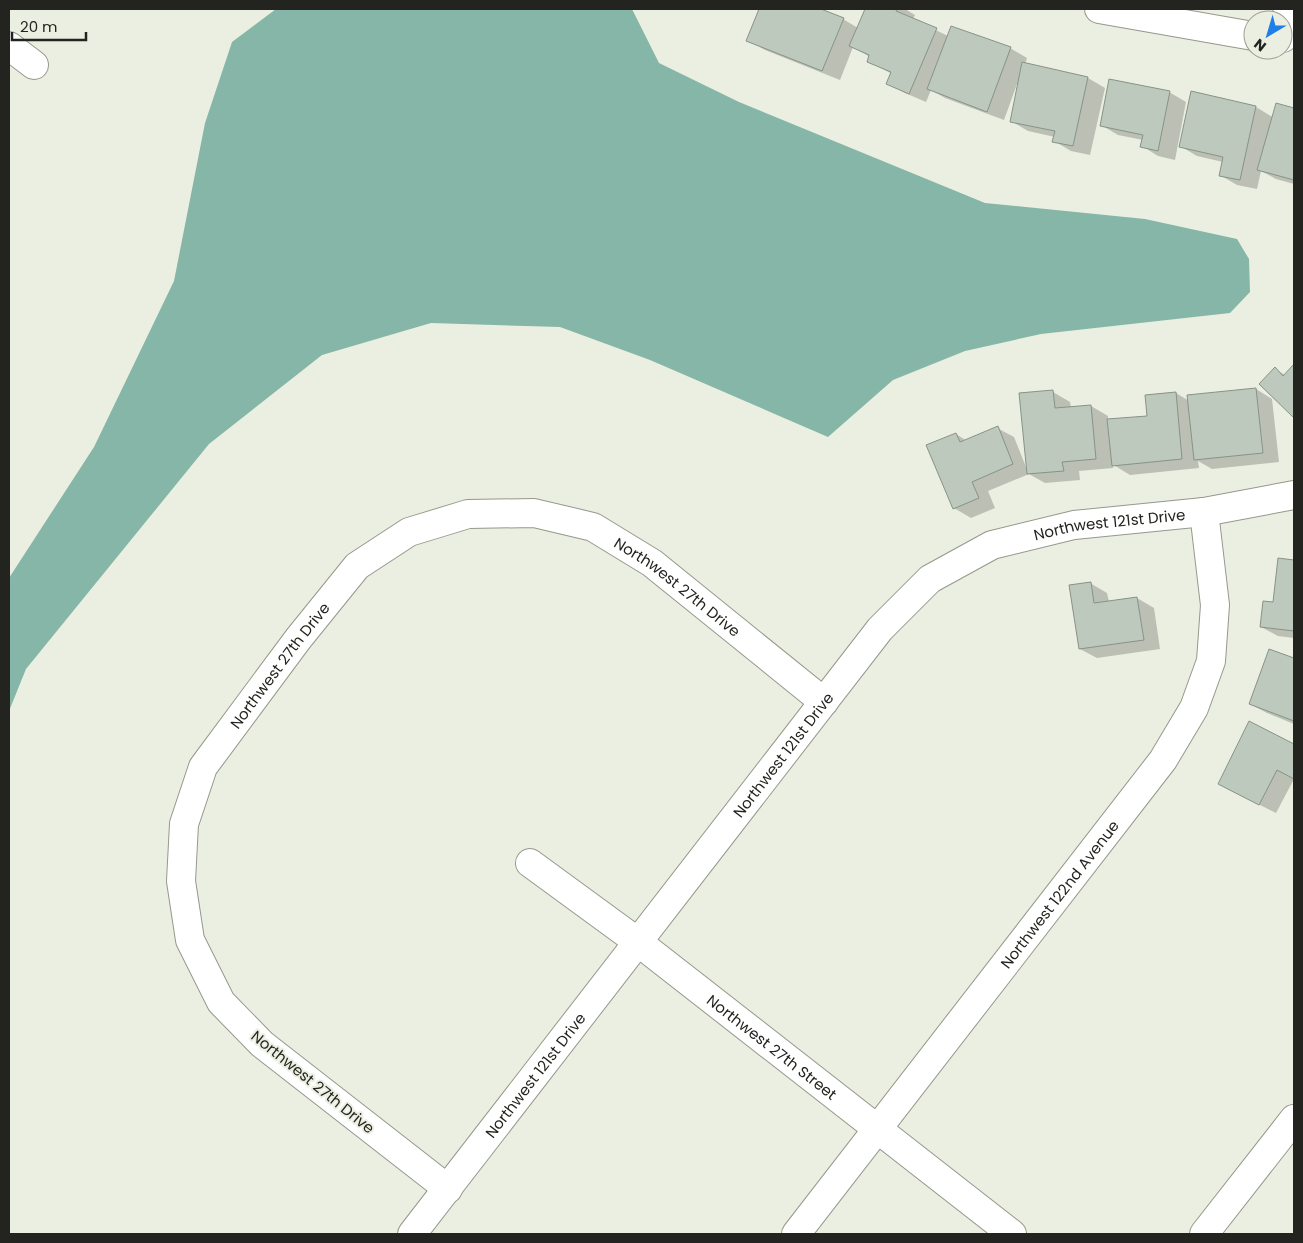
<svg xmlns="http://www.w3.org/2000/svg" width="1303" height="1243" font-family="Poppins,sans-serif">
<rect width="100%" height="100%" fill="#ebefe1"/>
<path fill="#85b6a7" d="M 276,9 L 632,9 L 659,63 L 739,102 L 985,203 L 1145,219 L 1237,239 L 1249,259 L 1250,292 L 1230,313 L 1041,334 L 965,351 L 893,380 L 828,437 L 650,360 L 560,327 L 431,323 L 322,355 L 209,444 L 26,669 L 9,711 L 9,578 L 94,447 L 174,281 L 205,123 L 232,42 Z"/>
<path fill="#0003" d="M 761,9 L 818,9 L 843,19 L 858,28 L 866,9 L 905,9 L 915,15 L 913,19 L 948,36 L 1010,48 L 1027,58 L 1025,64 L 1088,78 L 1105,88 L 1090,155 L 1071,151 L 1054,141 L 1055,137 L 1028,131 L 1011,121 L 1019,84 L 1017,84 L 1004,120 L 945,98 L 931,90 L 926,102 L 905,93 L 888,83 L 892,74 L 868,61 L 870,57 L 853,47 L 840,80 L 765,50 L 748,40 Z
M 1169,92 L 1186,102 L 1175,160 L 1158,156 L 1142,146 L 1143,140 L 1118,135 L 1101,125 Z
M 1192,93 L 1256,107 L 1274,118 L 1277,104 L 1294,109 L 1294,184 L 1276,179 L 1261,171 L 1257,189 L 1237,185 L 1220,175 L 1223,162 L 1197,156 L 1180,146 Z
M 1294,366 L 1294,416 L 1261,384 L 1275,369 L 1285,375 Z
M 1256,389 L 1272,399 L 1279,462 L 1212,469 L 1198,461 L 1199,468 L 1130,475 L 1112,464 L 1113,468 L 1079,471 L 1080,480 L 1045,483 L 1029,474 L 988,491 L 995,508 L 971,518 L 954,508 L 956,434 L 967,441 L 997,428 L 1014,437 L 1026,467 L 1053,392 L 1070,402 L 1071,408 L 1091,406 L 1108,416 L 1108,420 L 1148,417 L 1176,393 L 1189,401 Z
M 1279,560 L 1294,561 L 1294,638 L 1278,636 L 1261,627 L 1275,603 Z
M 1090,583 L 1107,593 L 1109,602 L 1137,598 L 1154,608 L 1160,649 L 1097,658 L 1080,649 Z
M 1270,650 L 1294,660 L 1294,724 L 1267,713 L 1250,704 Z
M 1250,723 L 1294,745 L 1294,779 L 1276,813 L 1236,793 Z"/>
<path fill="#bdc9bd" stroke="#879388" d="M 759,9 L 821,9 L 844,18 L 822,71 L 746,41 Z
M 865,9 L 897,9 L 896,11 L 937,28 L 909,94 L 886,84 L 891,72 L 867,62 L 869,55 L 849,46 Z
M 951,26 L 1011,47 L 987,112 L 927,89 Z
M 1022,62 L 1088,77 L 1073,146 L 1052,142 L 1055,131 L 1010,122 Z
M 1109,79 L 1170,91 L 1158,151 L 1140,147 L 1143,135 L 1100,126 Z
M 1191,91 L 1256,106 L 1240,180 L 1219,176 L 1223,157 L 1179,147 Z
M 1276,103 L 1294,108 L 1294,180 L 1257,170 Z
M 1294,364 L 1294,418 L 1259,384 L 1275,367 L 1283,376 Z
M 1256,388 L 1263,453 L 1194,460 L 1187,395 Z
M 1053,390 L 1055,408 L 1091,405 L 1096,459 L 1062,462 L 1064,471 L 1027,474 L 1019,393 Z
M 1176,392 L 1182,459 L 1112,466 L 1107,419 L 1147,416 L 1145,395 Z
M 998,426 L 1013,464 L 972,482 L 979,498 L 953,509 L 926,445 L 956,433 L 960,442 Z
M 1278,558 L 1294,560 L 1294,631 L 1260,627 L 1263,601 L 1273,602 Z
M 1091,582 L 1094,603 L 1137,597 L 1144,640 L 1079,649 L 1069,585 Z
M 1269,649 L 1294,658 L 1294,721 L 1249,704 Z
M 1249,721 L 1294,744 L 1294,779 L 1277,770 L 1259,805 L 1218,784 Z"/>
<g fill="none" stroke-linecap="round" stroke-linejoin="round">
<defs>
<g id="minor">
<path d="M 1099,9 L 1253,36"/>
<path d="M 1283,38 L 1288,9"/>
<path d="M 9,46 L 34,65"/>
<path id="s1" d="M 530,863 L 638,942 L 1012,1234"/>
<path id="s2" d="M 448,1189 L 262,1044 L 221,1002 L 190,940 L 181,881 L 184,824 L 203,767 L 298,639 L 357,566 L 409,532 L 468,514 L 534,513 L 593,527 L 652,563 L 824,702"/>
<path id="s3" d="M 412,1234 L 880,629 L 930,579 L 992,545 L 1074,525 L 1204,512 L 1294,495"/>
<path id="s4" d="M 796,1234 L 1163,760 L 1194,708 L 1211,661 L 1215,605 L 1204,512"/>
<path d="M 1204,1234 L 1294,1119"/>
</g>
</defs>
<use href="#minor" stroke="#95988b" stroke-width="30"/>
<use href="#minor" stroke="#fff" stroke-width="28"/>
</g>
<g text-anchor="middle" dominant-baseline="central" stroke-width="4" stroke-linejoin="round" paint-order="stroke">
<g font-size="15" fill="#23241f" stroke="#ebefe1">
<text stroke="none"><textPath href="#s3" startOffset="1026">Northwest 121st Drive</textPath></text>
<text stroke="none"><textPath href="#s2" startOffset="1148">Northwest 27th Drive</textPath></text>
<text stroke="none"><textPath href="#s2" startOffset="668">Northwest 27th Drive</textPath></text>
<text stroke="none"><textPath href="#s3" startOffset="606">Northwest 121st Drive</textPath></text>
<text stroke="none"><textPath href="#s4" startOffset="430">Northwest 122nd Avenue</textPath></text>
<text stroke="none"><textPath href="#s1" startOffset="304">Northwest 27th Street</textPath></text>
<text stroke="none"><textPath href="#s3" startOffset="201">Northwest 121st Drive</textPath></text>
<text transform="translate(313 1082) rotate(39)">Northwest 27th Drive</text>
</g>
</g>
<rect width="1303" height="1243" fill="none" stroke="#23241f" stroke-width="20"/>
<g transform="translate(1268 35) rotate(218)"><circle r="24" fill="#ebefe1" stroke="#9b9e93"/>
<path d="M0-4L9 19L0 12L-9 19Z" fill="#1d7fe7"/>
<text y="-8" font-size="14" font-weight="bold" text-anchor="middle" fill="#23241f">N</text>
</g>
<path d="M12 32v8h74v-8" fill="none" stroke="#23241f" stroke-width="2.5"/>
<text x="20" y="32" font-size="15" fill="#23241f" stroke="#ebefe1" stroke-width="4" paint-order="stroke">20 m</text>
</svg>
